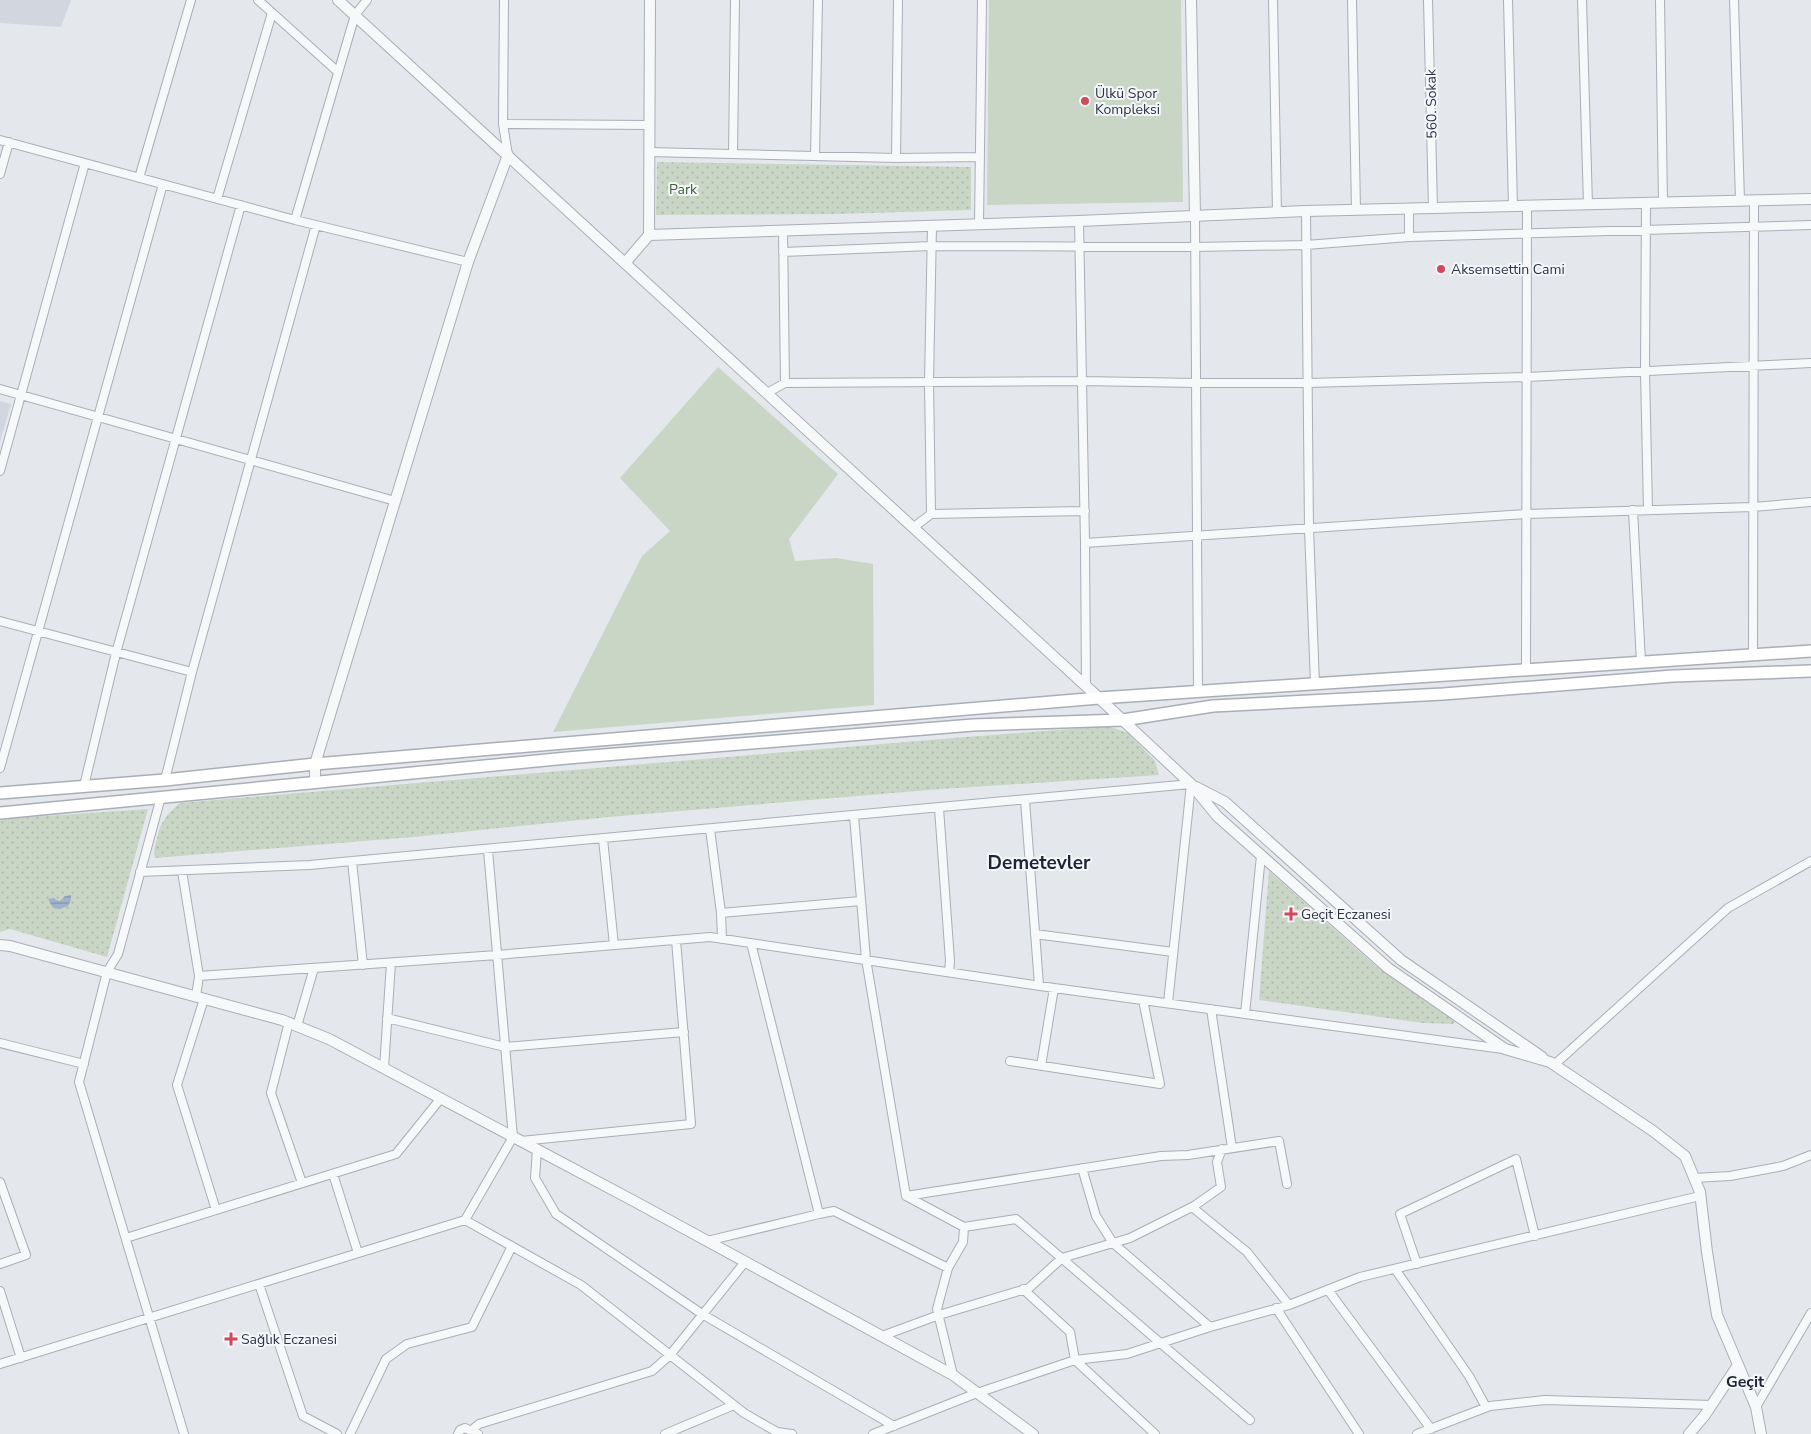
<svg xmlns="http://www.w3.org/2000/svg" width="1811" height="1434" viewBox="0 0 1811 1434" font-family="'Nunito Sans',sans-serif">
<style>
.built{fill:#d2d6de}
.grass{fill:url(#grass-dots)}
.pitch{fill:#c9d6c5}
.water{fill:url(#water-rules)}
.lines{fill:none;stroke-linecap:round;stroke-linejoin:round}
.minor-casing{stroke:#a9aeb7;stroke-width:10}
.tertiary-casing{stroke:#a9aeb7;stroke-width:12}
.secondary-casing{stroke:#a9aeb7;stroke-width:14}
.minor{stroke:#f7f8fa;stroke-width:8}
.tertiary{stroke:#f7f8fa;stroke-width:10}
.secondary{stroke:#fff;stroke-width:11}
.poi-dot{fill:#d1495b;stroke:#f4f6f9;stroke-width:2}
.labels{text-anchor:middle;stroke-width:4;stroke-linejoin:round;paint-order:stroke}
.poi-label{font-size:14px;fill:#2b3445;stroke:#f4f6f9;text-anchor:start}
.street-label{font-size:14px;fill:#2b3445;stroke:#f4f6f9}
.park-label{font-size:14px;fill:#3f6138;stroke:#f4f6f9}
.quarter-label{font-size:16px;font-weight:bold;fill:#1d2536;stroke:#f4f6f9}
.district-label{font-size:19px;font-weight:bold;fill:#1d2536;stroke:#f4f6f9}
</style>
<defs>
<pattern id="grass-dots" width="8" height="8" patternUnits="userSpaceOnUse" patternTransform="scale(1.25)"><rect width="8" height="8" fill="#c9d6c5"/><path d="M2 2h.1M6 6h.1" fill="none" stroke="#adb8ab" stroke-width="1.8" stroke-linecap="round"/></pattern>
<pattern id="water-rules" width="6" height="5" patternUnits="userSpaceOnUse" patternTransform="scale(1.25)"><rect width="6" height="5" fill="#9fb4cc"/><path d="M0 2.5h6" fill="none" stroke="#8293a7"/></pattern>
</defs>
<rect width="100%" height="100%" fill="#e4e7ec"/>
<path class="built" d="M 0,0 L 71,0 L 61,27 L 0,23 Z
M 0,401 L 11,404 L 0,442 Z"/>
<path class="grass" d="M 657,162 L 971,167 L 971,210 L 837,214 L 656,215 Z
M 1108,726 L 1128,733 L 1155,761 L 1159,775 L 941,789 L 609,817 L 413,837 L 155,858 C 153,851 155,846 157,839 C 160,822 167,814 180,803 L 954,738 Z
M 148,809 L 107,957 L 10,929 L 0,932 L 0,819 Z
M 1269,871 L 1377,967 L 1456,1019 L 1453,1024 L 1423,1023 L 1259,1000 Z"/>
<path class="pitch" d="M 989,0 L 1181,0 L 1183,202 L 987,205 Z
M 718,367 L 838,474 L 789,539 L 795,561 L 836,558 L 873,564 L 874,705 L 553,732 L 642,556 L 670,531 L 620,478 Z"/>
<path class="water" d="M 71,895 L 71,900 L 68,906 L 60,909 L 53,908 L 48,899 L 54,898 L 56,900 L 60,901 L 65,896 Z"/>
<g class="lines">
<g class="minor-casing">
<path id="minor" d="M 258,0 L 338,72
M 504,0 L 503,124 L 508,155
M 1273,0 L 1277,212
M 1352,0 L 1356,210
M 1428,0 L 1433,209
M 1508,0 L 1513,207
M 1582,0 L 1588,205
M 1660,0 L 1663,203
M 1734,0 L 1740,201
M 503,124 L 649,125
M 0,140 L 295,220 L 468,262
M 649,152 L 896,158 L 980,157
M 733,154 L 735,0
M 815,156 L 818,0
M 896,158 L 898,0
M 0,174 L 9,142
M 139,178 L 191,0
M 217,199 L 272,13
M 1646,203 L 1645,371 L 1648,510
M 1306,211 L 1309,529 L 1315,684
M 1195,216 L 1198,691
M 295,220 L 355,15 L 367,0
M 1079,221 L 1085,543 L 1086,685
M 979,223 L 982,0
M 783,230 L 785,383
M 1409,237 L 1409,209
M 783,252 L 931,246 L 1195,247 L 1306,245 L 1409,237 L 1811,225
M 0,389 L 395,501
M 767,393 L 785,383 L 1082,381 L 1197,383 L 1308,383 L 1527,377 L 1811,363
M 0,471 L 85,163
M 1633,510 L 1641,662
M 931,514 L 929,382 L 932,225
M 914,527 L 931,514 L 1085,511
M 1085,543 L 1526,514 L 1753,507 L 1811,502
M 0,621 L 192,672
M 1753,655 L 1754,201
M 1526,670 L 1527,206
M 0,768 L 163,184
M 165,780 L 192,672 L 316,225
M 84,786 L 116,653 L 241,205
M 161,797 L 118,954 L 107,972 L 79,1082 L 184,1434
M 1025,800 L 1039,985
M 939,808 L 950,961 L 949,972
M 854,816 L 866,959 L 906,1196 L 964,1227 L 963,1242 L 948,1268 L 937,1309 L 953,1375
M 710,829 L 721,913 L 722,939
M 603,839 L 614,945
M 352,861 L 363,965
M 182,871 L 199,976 L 196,996
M 140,872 L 310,865 L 352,861 L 1191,784 L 1168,1003
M 721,913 L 861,901
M 1035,934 L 1173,952
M 199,976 L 497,955 L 710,937 L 1054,988 L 1503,1049
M 204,999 L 177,1085 L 216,1210
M 1211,1009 L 1232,1148
M 1245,1014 L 1261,856
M 387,1018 L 505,1047 L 684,1032
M 289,1022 L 271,1093 L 302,1183
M 297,1026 L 314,968
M 0,1043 L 84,1064
M 1010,1061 L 1160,1084 L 1143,1000
M 1554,1065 L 1728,908 L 1811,861
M 1041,1066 L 1054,988
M 384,1068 L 391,963
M 521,1141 L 691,1124 L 676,940
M 537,1149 L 535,1178 L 556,1214 L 702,1314 L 894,1426
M 1082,1168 L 1096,1216 L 1113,1243 L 1210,1327
M 333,1174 L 358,1253
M 1694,1178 L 1730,1176 L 1783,1166 L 1811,1155
M 0,1182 L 26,1255 L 0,1264
M 906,1196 L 1161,1156 L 1188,1155 L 1279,1141 L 1287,1184
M 1192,1207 L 1247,1252 L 1289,1305
M 819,1214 L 834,1211 L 948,1268
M 465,1220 L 581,1285 L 744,1413 L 777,1432 L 792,1434
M 964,1227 L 1016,1219 L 1250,1420
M 126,1238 L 396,1154 L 441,1098
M 707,1241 L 819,1214 L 751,943
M 1417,1264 L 1400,1214 L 1516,1159 L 1535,1236
M 1395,1269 L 1469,1376 L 1486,1407
M 259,1284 L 303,1416 L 337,1434
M 1023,1289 L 1070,1332 L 1075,1360 L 1155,1434
M 1328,1290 L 1431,1429
M 0,1291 L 21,1358
M 1276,1308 L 1359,1434
M 882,1336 L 939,1315 L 1029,1288 L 1062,1258 L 1130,1238 L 1194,1206 L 1221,1187 L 1217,1162 L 1222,1149
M 0,1364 L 465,1220 L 513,1137 L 488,850
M 1756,1407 L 1811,1313
M 472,1430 L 479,1424 L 652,1371 L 670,1355 L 745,1262
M 350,1434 L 386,1359 L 407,1344 L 472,1327 L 512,1246
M 458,1434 L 460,1430 L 465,1428 L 478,1434
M 665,1434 L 734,1405
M 873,1434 L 977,1393 L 1075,1360 L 1127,1354 L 1210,1327 L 1289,1305 L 1360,1277 L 1700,1196
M 1417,1434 L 1490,1406 L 1545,1400 L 1712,1405"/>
</g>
<g class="tertiary-casing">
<path id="tertiary" d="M 338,0 L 1099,698 L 1191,784 L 1217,816 L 1388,968 L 1505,1049 L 1550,1062 L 1653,1131 L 1685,1156 L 1700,1192 L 1707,1252 L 1717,1315 L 1756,1407 L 1761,1434
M 1191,0 L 1195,216
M 649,235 L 650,0
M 625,263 L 649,235 L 1079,221 L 1306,211 L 1811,199
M 315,783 L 315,764 L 468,262 L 508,155
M 1196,787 L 1225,802 L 1401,960 L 1542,1057
M 0,945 L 10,946 L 282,1020 L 329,1039 L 632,1200 L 953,1375 L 1033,1434
M 1689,1434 L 1705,1415 L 1738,1365"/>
</g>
<g class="secondary-casing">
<path id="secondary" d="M 0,793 L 165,780 L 315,764 L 1099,698 L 1811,651
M 0,813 L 567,758 L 973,725 L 1123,720 L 1213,706 L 1443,694 L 1673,676 L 1811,671"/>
</g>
<use href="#minor" class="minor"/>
<use href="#tertiary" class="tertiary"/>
<use href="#secondary" class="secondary"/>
</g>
<g class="poi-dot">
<circle cx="1085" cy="101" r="5"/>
<circle cx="1441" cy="269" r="5"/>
<path d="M1288.5 906.5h5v5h5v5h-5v5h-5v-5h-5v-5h5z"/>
<path d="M228.5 1331.5h5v5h5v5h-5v5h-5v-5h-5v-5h5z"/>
</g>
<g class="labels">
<g class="poi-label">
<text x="1095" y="98">Ülkü Spor<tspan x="1095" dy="16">Kompleksi</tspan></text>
<text x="1451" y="274">Aksemsettin Cami</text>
<text x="1301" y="919">Geçit Eczanesi</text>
<text x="241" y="1344">Sağlık Eczanesi</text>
</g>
<g class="street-label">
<text transform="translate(1431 104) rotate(-91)" y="5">560. Sokak</text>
</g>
<g class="park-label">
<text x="683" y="194">Park</text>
</g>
<g class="quarter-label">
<text x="1745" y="1387">Geçit</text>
</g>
<g class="district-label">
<text x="1039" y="869">Demetevler</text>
</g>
</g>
</svg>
